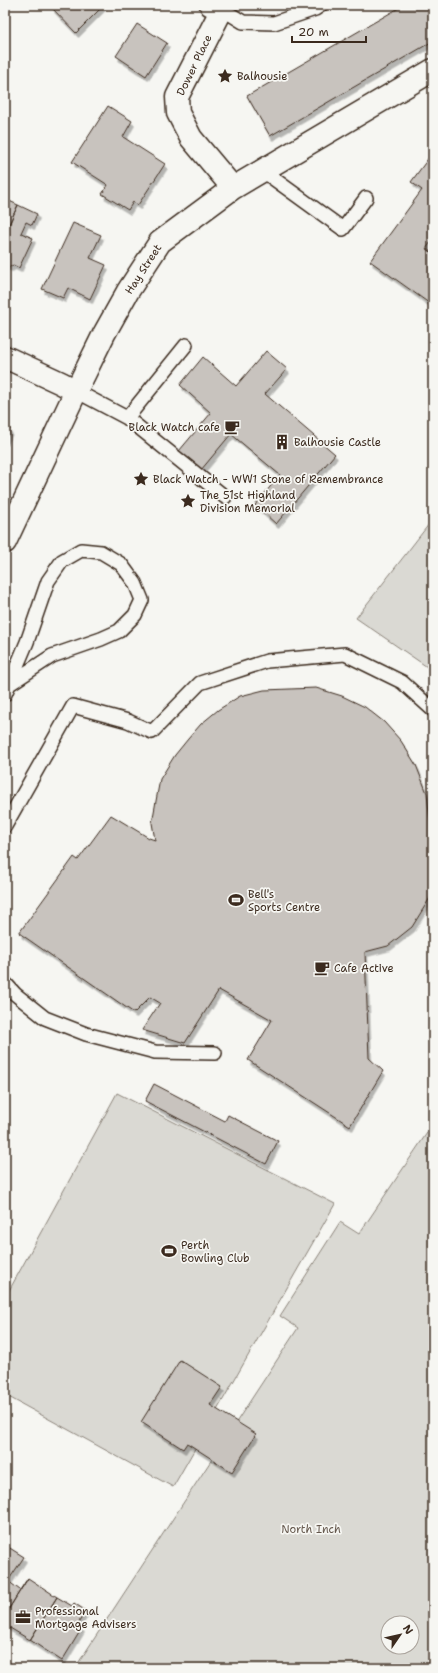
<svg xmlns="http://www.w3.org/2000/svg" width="438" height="1673" viewBox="0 0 438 1673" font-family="'Shantell Sans',sans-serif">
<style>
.green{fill:#dad9d3;stroke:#8a8278;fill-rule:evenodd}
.building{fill:#c8c3be;stroke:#3b2a1e;filter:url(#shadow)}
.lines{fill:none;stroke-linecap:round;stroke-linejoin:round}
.service-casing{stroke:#3b2a1e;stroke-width:16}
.minor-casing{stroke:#3b2a1e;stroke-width:25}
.service{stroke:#f6f6f2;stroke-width:13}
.minor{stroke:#f6f6f2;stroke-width:22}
.labels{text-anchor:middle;stroke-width:3.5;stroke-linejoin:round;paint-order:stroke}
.street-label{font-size:11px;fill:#3b2a1e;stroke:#f6f6f2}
.poi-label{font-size:11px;fill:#3b2a1e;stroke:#f6f6f2;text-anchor:start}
.park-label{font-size:11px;fill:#63564b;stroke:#f6f6f2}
</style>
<defs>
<filter id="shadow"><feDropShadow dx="2.5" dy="4.5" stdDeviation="0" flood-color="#0004"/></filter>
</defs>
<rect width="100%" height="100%" fill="#f6f6f2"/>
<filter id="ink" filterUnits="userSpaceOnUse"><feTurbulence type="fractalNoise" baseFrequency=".025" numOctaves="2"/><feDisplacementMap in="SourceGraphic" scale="8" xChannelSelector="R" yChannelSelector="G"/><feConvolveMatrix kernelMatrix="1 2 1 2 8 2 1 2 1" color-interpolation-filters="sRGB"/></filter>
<g filter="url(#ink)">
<path class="green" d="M 433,519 L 433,671 L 356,618 Z
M 117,1093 L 335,1204 L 173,1487 L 5,1395 L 5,1298 Z
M 433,1124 L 433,1668 L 75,1668 L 298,1328 L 280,1316 L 340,1222 L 359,1234 ZM 388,1623 L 412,1623 L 412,1647 L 388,1647 Z"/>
<path class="building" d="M 55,5 L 104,5 L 76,33 L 52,8 Z
M 404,5 L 430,5 L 433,10 L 433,41 L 270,136 L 247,96 Z
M 137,24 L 167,43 L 146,76 L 116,56 Z
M 108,106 L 132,121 L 123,137 L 165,164 L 138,205 L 133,202 L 128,210 L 102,194 L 108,185 L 72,162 Z
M 433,152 L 433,239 L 426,249 L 433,253 L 433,306 L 370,261 L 422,190 L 411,182 Z
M 5,199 L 18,205 L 5,233 Z
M 18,205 L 37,214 L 32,225 L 26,222 L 21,233 L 33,238 L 19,268 L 13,265 L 10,267 L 5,265 L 5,233 Z
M 73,223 L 101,235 L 90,258 L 106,265 L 90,299 L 68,288 L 63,298 L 42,289 Z
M 266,351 L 287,369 L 265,394 L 335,454 L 276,524 L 255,505 L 280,475 L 231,434 L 201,470 L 179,451 L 211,413 L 180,385 L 203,357 L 236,386 Z
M 5,427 L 10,429 L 5,441 Z
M 316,688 L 342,696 L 365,707 L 384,722 L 401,741 L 416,765 L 427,793 L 430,823 L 431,853 L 433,854 L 433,893 L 412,927 L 388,946 L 365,952 L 369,1058 L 383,1071 L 350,1126 L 248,1060 L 272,1020 L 219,990 L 185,1043 L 142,1030 L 160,1003 L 150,997 L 134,1013 L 19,933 L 74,857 L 78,860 L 111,815 L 149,838 L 155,840 L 152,823 L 160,779 L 175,755 L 188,739 L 201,724 L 218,710 L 240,696 L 264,690 Z
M 154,1084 L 225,1121 L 228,1115 L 278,1141 L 266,1164 L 145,1101 Z
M 180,1360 L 222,1387 L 210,1405 L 256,1434 L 232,1472 L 187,1443 L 183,1449 L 141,1422 Z
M 5,1545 L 24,1557 L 8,1581 L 20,1590 L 28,1578 L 5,1615 Z
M 28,1578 L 57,1597 L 30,1640 L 5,1625 L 5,1615 Z
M 57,1597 L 72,1606 L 74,1603 L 86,1611 L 77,1625 L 82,1628 L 62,1661 L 30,1640 Z"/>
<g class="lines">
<g class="service-casing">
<path id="service" d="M 222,9 L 243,22 L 274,23 L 315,9 L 321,5
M 263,171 L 343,229 L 366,198
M 76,391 L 127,418 L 225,497
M 127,418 L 186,345
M 5,694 L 27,642 L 48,581 L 62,561 L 81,550 L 101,552 L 121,564 L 135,583 L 142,600 L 135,615 L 119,631 L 101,639 L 52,656 L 11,683
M 5,826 L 73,706 L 128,721 L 152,732 L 200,683 L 267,661 L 345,654 L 402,682 L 433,710
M 5,983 L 15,994 L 45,1018 L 86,1034 L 155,1052 L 215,1053"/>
</g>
<g class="minor-casing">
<path id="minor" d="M 211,5 L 222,9 L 177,97 L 178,113 L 191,138 L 233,188
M 5,357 L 61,383 L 76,391
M 5,542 L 76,391 L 104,334 L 128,291 L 160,242 L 233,188 L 433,70"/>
</g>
<use href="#service" class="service"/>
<use href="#minor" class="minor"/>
</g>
</g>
<defs>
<g id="sight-bare" transform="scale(1.2)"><path d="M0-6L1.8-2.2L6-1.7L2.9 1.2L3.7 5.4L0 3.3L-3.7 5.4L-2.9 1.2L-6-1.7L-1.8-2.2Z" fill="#3b2a1e" stroke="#f6f6f2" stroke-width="2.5" paint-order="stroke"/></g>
<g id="cafe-bare" transform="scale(1.2)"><path d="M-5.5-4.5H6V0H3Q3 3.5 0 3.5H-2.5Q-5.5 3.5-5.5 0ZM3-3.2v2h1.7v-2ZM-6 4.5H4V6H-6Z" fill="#3b2a1e" stroke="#f6f6f2" stroke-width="2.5" paint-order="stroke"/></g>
<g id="building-bare" transform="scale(1.2)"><path d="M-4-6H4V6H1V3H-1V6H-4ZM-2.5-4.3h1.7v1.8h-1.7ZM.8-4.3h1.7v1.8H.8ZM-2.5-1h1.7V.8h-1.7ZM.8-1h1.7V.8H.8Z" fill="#3b2a1e" stroke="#f6f6f2" stroke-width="2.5" paint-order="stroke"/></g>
<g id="stadium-bare" transform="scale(1.2)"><path d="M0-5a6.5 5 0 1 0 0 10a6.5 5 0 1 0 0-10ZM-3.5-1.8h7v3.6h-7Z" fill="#3b2a1e" stroke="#f6f6f2" stroke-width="2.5" paint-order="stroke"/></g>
<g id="office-bare" transform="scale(1.2)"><path d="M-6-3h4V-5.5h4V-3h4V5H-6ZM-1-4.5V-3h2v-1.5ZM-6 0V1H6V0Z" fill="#3b2a1e" stroke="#f6f6f2" stroke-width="2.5" paint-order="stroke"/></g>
</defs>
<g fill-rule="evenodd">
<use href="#sight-bare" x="225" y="76"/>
<use href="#cafe-bare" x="232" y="427"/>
<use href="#building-bare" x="282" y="442"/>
<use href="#sight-bare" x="141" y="479"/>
<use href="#sight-bare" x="188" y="501"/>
<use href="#stadium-bare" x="236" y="900"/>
<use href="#cafe-bare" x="322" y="968"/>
<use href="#stadium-bare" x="169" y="1251"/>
<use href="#office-bare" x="23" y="1617"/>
</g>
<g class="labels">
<g class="street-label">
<text transform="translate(194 65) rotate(-64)" y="4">Dower Place</text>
<text transform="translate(143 269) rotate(-57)" y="4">Hay Street</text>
</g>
<g class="poi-label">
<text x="237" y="80">Balhousie</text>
<text x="220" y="431" text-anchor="end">Black Watch cafe</text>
<text x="294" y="446">Balhousie Castle</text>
<text x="153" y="483">Black Watch - WW1 Stone of Remembrance</text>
<text x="200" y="499">The 51st Highland<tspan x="200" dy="13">Division Memorial</tspan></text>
<text x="248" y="898">Bell's<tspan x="248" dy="13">Sports Centre</tspan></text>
<text x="334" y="972">Cafe Active</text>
<text x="181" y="1249">Perth<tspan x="181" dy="13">Bowling Club</tspan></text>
<text x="35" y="1615">Professional<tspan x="35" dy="13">Mortgage Advisers</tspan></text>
</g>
<g class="park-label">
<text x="311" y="1533">North Inch</text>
</g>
</g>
<rect width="438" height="1673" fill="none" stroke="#f6f6f2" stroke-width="20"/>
<rect x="10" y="10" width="418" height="1653" fill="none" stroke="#3b2a1e" stroke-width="1.5" filter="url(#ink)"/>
<g transform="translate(400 1635) rotate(56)"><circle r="19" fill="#f6f6f2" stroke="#aba49d"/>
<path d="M0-3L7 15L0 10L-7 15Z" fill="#3b2a1e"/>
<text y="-6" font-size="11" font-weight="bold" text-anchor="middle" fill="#3b2a1e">N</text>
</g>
<path d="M292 36v6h74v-6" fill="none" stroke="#3b2a1e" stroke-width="2"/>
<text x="298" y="36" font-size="12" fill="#3b2a1e" stroke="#f6f6f2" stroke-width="3" paint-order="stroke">20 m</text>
</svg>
